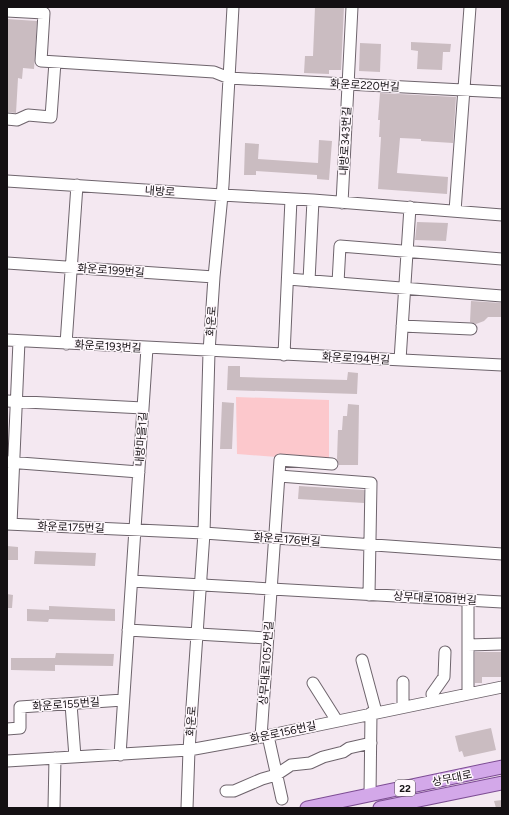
<svg xmlns="http://www.w3.org/2000/svg" width="509" height="815" viewBox="0 0 509 815" font-family="Figtree,'Noto Sans KR',sans-serif">
<style>
.green{fill:#fcc8cc}
.building{fill:#cabcc1}
.lines{fill:none;stroke-linecap:round;stroke-linejoin:round}
.minor-casing{stroke:#6e646c;stroke-width:13}
.major-casing{stroke:#7d4d94;stroke-width:15}
.minor{stroke:#fff;stroke-width:11}
.major{stroke:#d3a8e9;stroke-width:13}
.labels{text-anchor:middle;stroke-width:3;stroke-linejoin:round;paint-order:stroke}
.shield{fill:#fef7fc;stroke:#5a5559;stroke-width:1}
.shield-label{font-size:10px;font-weight:bold;fill:#141013}
.street-label{font-size:11px;fill:#141013;stroke:#fef7fc}
</style>
<rect width="100%" height="100%" fill="#f4e8f1"/>
<path class="green" d="M 236,397 L 329,400 L 329,461 L 237,454 Z"/>
<path class="building" d="M 315,7 L 344,7 L 341,70 L 329,70 L 329,74 L 304,73 L 305,56 L 313,56 Z
M 7,19 L 37,21 L 34,69 L 23,68 L 22,79 L 18,78 L 16,113 L 7,112 Z
M 411,42 L 451,44 L 450,52 L 443,52 L 442,70 L 417,69 L 418,51 L 411,50 Z
M 360,43 L 381,44 L 380,72 L 359,71 Z
M 380,93 L 456,97 L 453,143 L 421,141 L 421,139 L 400,138 L 397,173 L 448,177 L 447,194 L 378,189 L 381,137 L 379,137 L 380,120 L 378,120 Z
M 319,140 L 332,141 L 329,180 L 317,179 L 317,175 L 256,171 L 256,175 L 244,175 L 245,143 L 259,144 L 258,159 L 318,163 Z
M 417,222 L 448,223 L 446,241 L 415,240 Z
M 471,301 L 502,303 L 502,317 L 488,317 L 484,321 L 476,324 L 470,322 Z
M 228,366 L 240,366 L 240,377 L 347,380 L 348,372 L 358,373 L 357,394 L 227,390 Z
M 222,402 L 234,403 L 232,449 L 220,449 Z
M 348,404 L 359,405 L 358,465 L 339,465 L 337,459 L 338,430 L 342,430 L 343,416 L 347,416 Z
M 299,486 L 364,490 L 364,503 L 298,499 Z
M 7,546 L 18,547 L 18,560 L 7,560 Z
M 35,551 L 96,553 L 95,566 L 34,564 Z
M 7,594 L 13,595 L 12,608 L 7,608 Z
M 49,606 L 115,609 L 115,621 L 49,619 L 48,622 L 27,621 L 27,609 L 49,610 Z
M 475,652 L 502,652 L 502,677 L 482,677 L 482,683 L 475,683 Z
M 56,653 L 114,654 L 113,666 L 55,665 L 55,671 L 11,670 L 11,658 L 55,658 Z
M 491,728 L 496,750 L 464,757 L 462,751 L 459,752 L 455,736 Z
M 502,800 L 502,808 L 496,808 L 494,801 Z"/>
<g class="lines">
<g class="minor-casing">
<path id="minor" d="M 7,11 L 44,13 L 41,61 L 214,72 L 229,78 L 502,92
M 7,119 L 17,120 L 28,115 L 51,117 L 55,62
M 7,181 L 222,195 L 313,200 L 502,215
M 342,203 L 352,7
M 455,211 L 470,7
M 7,263 L 214,277
M 288,279 L 502,296
M 309,281 L 313,200
M 338,283 L 340,246 L 502,259
M 402,326 L 471,329
M 7,340 L 502,365
M 66,344 L 77,185
M 284,355 L 291,199
M 400,360 L 410,207
M 7,401 L 143,408
M 7,462 L 139,472
M 279,476 L 371,483 L 369,595
M 7,524 L 204,533 L 502,554
M 11,524 L 19,341
M 132,581 L 502,602
M 468,600 L 468,694
M 128,630 L 267,638
M 468,645 L 502,644
M 362,660 L 376,712
M 403,682 L 403,707
M 313,683 L 337,721
M 433,701 L 432,694 L 444,677 L 445,652
M 71,704 L 75,757
M 7,729 L 20,728 L 20,707 L 123,700
M 268,736 L 282,799
M 261,737 L 280,460 L 332,464
M 120,755 L 147,348
M 7,761 L 189,750 L 261,737 L 502,687
M 226,791 L 234,791 L 262,779 L 276,775 L 291,765 L 310,763 L 323,757 L 343,752 L 349,748 L 371,743
M 370,795 L 371,713
M 54,808 L 55,758
M 187,808 L 189,750 L 204,533 L 209,352 L 214,277 L 223,185 L 233,7"/>
</g>
<g class="major-casing">
<path id="major" d="M 307,808 L 502,767
M 380,808 L 502,783"/>
</g>
<use href="#minor" class="minor"/>
<use href="#major" class="major"/>
</g>
<g class="labels">
<rect class="shield" x="395" y="780" width="20" height="16" rx="3"/>
<g class="shield-label">
<text x="405" y="792">22</text>
</g>
<g class="street-label">
<text transform="translate(365 85) rotate(3)" y="4">화운로220번길</text>
<text transform="translate(345 141) rotate(-87)" y="4">내방로343번길</text>
<text transform="translate(160 191) rotate(4)" y="4">내방로</text>
<text transform="translate(111 270) rotate(4)" y="4">화운로199번길</text>
<text transform="translate(211 321) rotate(-86)" y="4">화운로</text>
<text transform="translate(108 346) rotate(3)" y="4">화운로193번길</text>
<text transform="translate(356 358) rotate(3)" y="4">화운로194번길</text>
<text transform="translate(141 439) rotate(-86)" y="4">내방마을1길</text>
<text transform="translate(71 527) rotate(2)" y="4">화운로175번길</text>
<text transform="translate(287 539) rotate(4)" y="4">화운로176번길</text>
<text transform="translate(435 598) rotate(3)" y="4">상무대로1081번길</text>
<text transform="translate(266 663) rotate(-86)" y="4">상무대로1057번길</text>
<text transform="translate(66 704) rotate(-4)" y="4">화운로155번길</text>
<text transform="translate(191 721) rotate(-86)" y="4">화운로</text>
<text transform="translate(283 732) rotate(-12)" y="4">화운로156번길</text>
<text transform="translate(452 778) rotate(-12)" y="4">상무대로</text>
</g>
</g>
<rect width="509" height="815" fill="none" stroke="#141013" stroke-width="16"/>
</svg>
